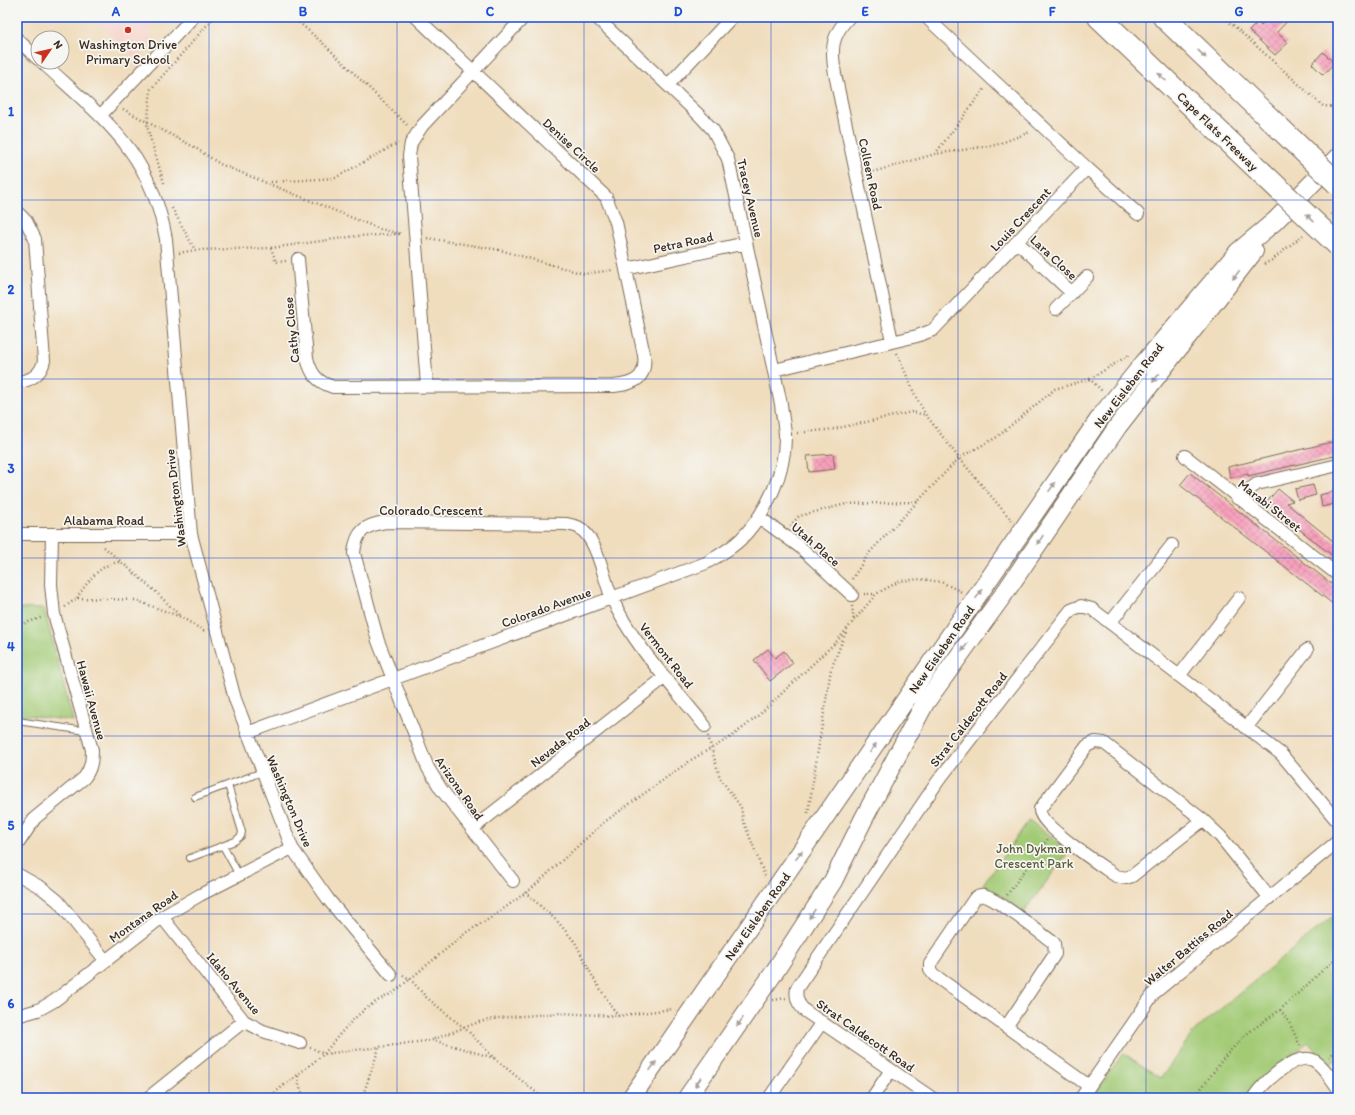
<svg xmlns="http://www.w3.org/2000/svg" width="1355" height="1115" viewBox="0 0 1355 1115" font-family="Itim,sans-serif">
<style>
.built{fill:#f7d1c8}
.park{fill:#a3cb76;stroke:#6f7a4a}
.building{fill:url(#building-cross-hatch)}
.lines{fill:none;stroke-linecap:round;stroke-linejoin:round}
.service-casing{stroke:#7a6956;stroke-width:8}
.minor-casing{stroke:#7a6956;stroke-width:14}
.secondary-casing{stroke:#7a6956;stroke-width:20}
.motorway-casing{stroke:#7a6956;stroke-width:24}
.path{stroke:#7a6956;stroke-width:2.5;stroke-dasharray:1 3;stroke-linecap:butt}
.service{stroke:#fff;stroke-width:6}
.minor{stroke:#fff;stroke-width:12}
.secondary{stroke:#fff;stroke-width:18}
.motorway{stroke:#fff;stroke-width:22}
.motorway-bridge-casing{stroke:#7a6956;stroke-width:24;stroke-linecap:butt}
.motorway-bridge{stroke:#fff;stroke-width:22}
.oneway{fill:#a79f9a}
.grid{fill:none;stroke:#1d4ed8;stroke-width:1;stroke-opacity:0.55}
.poi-dot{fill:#c8321e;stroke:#f6f6f2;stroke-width:1.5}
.labels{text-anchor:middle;stroke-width:3.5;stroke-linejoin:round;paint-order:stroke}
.poi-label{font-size:13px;fill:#3b2a1e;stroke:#f6f6f2}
.street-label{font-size:13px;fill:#3b2a1e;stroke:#f6f6f2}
.park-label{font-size:13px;fill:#5a5a38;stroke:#f6f6f2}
.neatline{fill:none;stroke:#1d4ed8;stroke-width:1.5}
.grid-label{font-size:13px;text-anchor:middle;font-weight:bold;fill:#1d4ed8}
</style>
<defs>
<pattern id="building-cross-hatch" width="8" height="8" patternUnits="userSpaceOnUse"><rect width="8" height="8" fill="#f8a0bc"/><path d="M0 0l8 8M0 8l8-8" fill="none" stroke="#ca8398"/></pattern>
</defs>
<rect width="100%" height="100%" fill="#f6f6f2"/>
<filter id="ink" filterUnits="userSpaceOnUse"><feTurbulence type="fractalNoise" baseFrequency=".025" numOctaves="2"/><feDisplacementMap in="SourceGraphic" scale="8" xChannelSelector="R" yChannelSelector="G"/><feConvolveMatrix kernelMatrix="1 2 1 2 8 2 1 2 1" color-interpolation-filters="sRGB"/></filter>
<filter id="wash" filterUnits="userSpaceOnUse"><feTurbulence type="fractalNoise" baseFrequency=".012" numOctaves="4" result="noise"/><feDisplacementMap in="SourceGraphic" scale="16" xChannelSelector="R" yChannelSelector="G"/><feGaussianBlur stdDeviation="0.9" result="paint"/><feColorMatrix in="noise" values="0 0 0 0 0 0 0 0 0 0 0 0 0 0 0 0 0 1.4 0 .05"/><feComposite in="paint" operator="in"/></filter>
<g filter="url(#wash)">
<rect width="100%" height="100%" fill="#f0ddbd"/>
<path class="built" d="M 91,17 L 149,17 L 151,43 L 136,59 Z"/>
<path class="park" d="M 17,608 L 44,609 L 73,721 L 17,714 Z
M 1029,820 L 1069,851 L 1024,912 L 983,884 Z
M 1338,912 L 1338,1058 L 1328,1066 L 1308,1042 L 1255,1086 L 1247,1098 L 1092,1098 L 1123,1053 L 1161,1078 L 1194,1031 Z"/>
<g id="blocks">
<path class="building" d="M 1269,17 L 1291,17 L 1277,32 L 1288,43 L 1275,55 L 1249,31 L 1258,22 L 1261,26 Z
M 1323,52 L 1334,63 L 1323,75 L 1312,64 Z
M 1336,441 L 1338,455 L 1248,476 L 1248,474 L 1230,478 L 1228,467 Z
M 833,454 L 835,469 L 809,472 L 807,456 Z
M 1190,473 L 1338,589 L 1338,608 L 1180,485 Z
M 1313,485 L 1316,495 L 1298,500 L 1295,489 Z
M 1278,489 L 1293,501 L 1286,503 L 1338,545 L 1338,560 L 1275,510 L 1274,511 L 1265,504 Z
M 1335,491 L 1338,503 L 1322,507 L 1320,495 Z
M 768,649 L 775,658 L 784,651 L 793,663 L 770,681 L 754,660 Z"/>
</g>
</g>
<g filter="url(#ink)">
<use href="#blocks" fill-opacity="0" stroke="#7a6956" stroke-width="1"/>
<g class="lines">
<g class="service-casing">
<path id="service" d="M 17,721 L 86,731
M 195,797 L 262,772
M 223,846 L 239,875
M 190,858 L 235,841 L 241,836 L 242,832 L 228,785"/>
</g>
<g class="minor-casing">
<path id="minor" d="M 849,17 C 831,36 831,49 835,74 L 892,341
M 17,39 L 38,59
M 42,62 C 104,120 150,150 166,239 L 191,534 L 235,699 L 292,848 L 328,899 L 391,975
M 668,85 L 732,17
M 100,116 L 193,17
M 1087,168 L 1138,214
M 17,212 L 26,221 L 35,239 L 44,361 C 41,374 31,381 17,382
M 1017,242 L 1072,293
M 298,259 L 307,358 C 311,374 317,382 333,387 L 614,386 C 635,384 647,378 644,355 L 616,222 L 606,197 L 416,17
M 626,269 L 746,243
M 1056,309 L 1087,277
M 774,370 L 917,336 L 933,330 L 1087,168 L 926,17
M 427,385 L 409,156 L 411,143 L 422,126 L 524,17
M 1185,456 L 1338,575
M 1237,498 L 1257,484 L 1338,465
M 759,517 L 800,547 L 852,595
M 17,534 L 191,534
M 1110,623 L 1172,545
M 1179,676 L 1239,598
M 1246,728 L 1307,650
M 247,733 L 706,563 C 718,556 731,549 741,539 C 767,512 786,472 785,434 C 784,424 782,414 781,404 L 728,159 L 713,130 L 700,116 L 596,17
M 1203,820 L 1132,876 L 1126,878 L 1116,876 C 1102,866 1037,824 1040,809 L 1087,746 L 1095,742 L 1104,743 L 1203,820 L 1220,836 L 1269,897
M 472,829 L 665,677
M 17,845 L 35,818 L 84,778 C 91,769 92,761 92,750 L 54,614 L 51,585 L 52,534
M 17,874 L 42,888 L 58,901 L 105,960
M 513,881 L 441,789 L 428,768 L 378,641 L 354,553 C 356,531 365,525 386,522 L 566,524 C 569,525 574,525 578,527 C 598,538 603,578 612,598 C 631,643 674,687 705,726
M 162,917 L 244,1021 L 263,1031 L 300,1043
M 17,1016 L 38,1010 L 54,1001 L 162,917 L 200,895 L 292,848
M 1006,1027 L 1055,954 L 1054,943 C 1040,933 998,899 984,896 C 980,895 978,897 975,898 L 930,964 L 930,970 L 934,975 L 1089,1086
M 148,1098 L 244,1021
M 769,1098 L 822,1022
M 872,1098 L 891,1070
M 932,1098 L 805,1011 C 798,1004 795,998 797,988 L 938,781 L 1071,610 L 1081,606 L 1092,609 L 1281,754 L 1338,822
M 1081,1098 L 1154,993 L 1338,841
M 1253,1098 C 1262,1084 1295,1052 1313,1060 C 1323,1065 1331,1079 1338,1088"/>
</g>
<g class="secondary-casing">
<path id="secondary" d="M 631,1098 L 1102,415 L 1144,363 L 1238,252 L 1275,221 L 1338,157
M 687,1098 L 773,974 L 833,881 L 864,818 L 925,703 L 1006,591 L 1118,426 L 1254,251"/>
</g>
<g class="motorway-casing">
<path id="motorway" d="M 1099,17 L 1261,172
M 1164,17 L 1293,141"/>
</g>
<path class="path" d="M 293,17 L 326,46 L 409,127
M 1224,17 L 1323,106 L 1338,107
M 1336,17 L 1338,21
M 123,109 L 194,147 L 220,164 L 380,229 L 402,234
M 935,154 L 985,88
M 869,173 L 935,154 L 996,145 L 1030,132
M 271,182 L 335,178 L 398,143
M 164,183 L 147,127 L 151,89 L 214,17
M 172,208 L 195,250
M 1331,214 L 1338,210
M 427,238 L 500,250 L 584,274 L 613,270
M 271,248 L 357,236 L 400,234
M 179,253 L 195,250 L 271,248 L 276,262 L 286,261
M 1264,264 L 1272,260 L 1303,235
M 897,353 L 915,395 L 926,415 L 959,458 L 1012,521
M 1090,379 L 1129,355
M 797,433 L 834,429 L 912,412 L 926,415
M 790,526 L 799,516 L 846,504 L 917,502
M 104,547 L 155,591 L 179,615
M 852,579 L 869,553 L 959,458 L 997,437 L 1055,389 L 1090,379 L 1103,392
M 864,594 L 875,594
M 77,598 C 87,582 100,564 119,562
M 852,606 L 854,622
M 65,607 L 77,598 L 135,600 L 181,617 L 204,631
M 17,626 L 43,617
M 708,736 L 720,778 L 741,807 L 743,820 L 765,876
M 808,813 L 831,669 L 846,632
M 525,892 L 557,921 L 575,942 L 595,981 L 618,1016
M 1007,895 L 1048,839
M 403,975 L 410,979 L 426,997 L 469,1032 L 494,1058 L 543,1098
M 773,1000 L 786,998
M 1280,1010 L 1289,1022 L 1301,1048
M 434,1039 L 479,1022 L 498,1018 L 560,1013 L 618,1016 L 672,1009
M 310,1047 L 324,1054 C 344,1028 362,1006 393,993 L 467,932 L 492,917 L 531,889 L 603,823 L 691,760 L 731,737 L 757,717 L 837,641 L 876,594 L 900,581 L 921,579 L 941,582 L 962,592
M 1329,1057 L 1338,1049
M 298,1076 L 299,1085 L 304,1098
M 268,1098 L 324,1054 L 433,1040 L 494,1058
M 362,1098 L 379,1048
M 1194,1098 L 1227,1054 L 1249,1032 L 1280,1010 L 1338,956"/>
<use href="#service" class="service"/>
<use href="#minor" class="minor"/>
<use href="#secondary" class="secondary"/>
<use href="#motorway" class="motorway"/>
<g class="motorway-bridge-casing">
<path id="motorway-bridge" d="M 1293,141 L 1338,184
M 1261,172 L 1338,245"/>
</g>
<use href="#motorway-bridge" class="motorway-bridge"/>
</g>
<defs><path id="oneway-solid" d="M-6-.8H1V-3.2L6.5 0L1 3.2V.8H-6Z"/></defs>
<g class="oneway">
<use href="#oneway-solid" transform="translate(1202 54) rotate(44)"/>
<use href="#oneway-solid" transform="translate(1162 77) rotate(-136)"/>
<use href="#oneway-solid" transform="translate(1310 218) rotate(-137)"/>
<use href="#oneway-solid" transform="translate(1236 275) rotate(128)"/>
<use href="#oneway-solid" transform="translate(1156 378) rotate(128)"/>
<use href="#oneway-solid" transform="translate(1052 487) rotate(-55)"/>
<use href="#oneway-solid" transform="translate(1040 540) rotate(124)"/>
<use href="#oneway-solid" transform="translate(979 594) rotate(-55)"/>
<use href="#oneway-solid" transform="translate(965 647) rotate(126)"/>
<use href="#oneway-solid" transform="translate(873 748) rotate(-55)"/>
<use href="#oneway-solid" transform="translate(799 855) rotate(-55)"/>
<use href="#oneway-solid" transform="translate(812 914) rotate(123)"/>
<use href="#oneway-solid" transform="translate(740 1022) rotate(125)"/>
<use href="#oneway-solid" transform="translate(653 1066) rotate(-55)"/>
<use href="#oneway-solid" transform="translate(698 1082) rotate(125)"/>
</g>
</g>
<path class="grid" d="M 209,17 L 209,1098M 397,17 L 397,1098M 584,17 L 584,1098M 771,17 L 771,1098M 958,17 L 958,1098M 1146,17 L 1146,1098M 17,200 L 1338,200M 17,379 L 1338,379M 17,558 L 1338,558M 17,736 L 1338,736M 17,914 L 1338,914"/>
<circle class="poi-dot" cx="128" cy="30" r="4"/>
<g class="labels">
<g class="poi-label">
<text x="128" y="49">Washington Drive<tspan x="128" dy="15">Primary School</tspan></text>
</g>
<g class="street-label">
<text transform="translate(1218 131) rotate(44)" y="5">Cape Flats Freeway</text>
<text transform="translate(572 145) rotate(43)" y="5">Denise Circle</text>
<text transform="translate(871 174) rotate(78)" y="5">Colleen Road</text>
<text transform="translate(751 198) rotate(77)" y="5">Tracey Avenue</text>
<text transform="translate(1020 219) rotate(-47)" y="5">Louis Crescent</text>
<text transform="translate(683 242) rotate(-12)" y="5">Petra Road</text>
<text transform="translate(1054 257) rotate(43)" y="5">Lara Close</text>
<text transform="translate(291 330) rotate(-96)" y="5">Cathy Close</text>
<text transform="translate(1128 385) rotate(-52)" y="5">New Eisleben Road</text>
<text transform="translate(175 498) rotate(-97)" y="5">Washington Drive</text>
<text transform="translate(1270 505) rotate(38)" y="5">Marabi Street</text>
<text x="431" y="515">Colorado Crescent</text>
<text x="104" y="525">Alabama Road</text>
<text transform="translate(816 544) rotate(41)" y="5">Utah Place</text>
<text transform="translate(546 607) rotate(-20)" y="5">Colorado Avenue</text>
<text transform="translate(941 649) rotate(-55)" y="5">New Eisleben Road</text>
<text transform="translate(667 655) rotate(52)" y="5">Vermont Road</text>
<text transform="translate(92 700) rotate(75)" y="5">Hawaii Avenue</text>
<text transform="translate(968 719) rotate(-52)" y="5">Strat Caldecott Road</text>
<text transform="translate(560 742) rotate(-38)" y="5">Nevada Road</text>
<text transform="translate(460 788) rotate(55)" y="5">Arizona Road</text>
<text transform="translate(290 801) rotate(67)" y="5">Washington Drive</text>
<text transform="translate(143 916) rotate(-35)" y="5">Montana Road</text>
<text transform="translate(757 916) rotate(-55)" y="5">New Eisleben Road</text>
<text transform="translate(1188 947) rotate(-40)" y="5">Walter Battiss Road</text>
<text transform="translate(234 983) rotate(50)" y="5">Idaho Avenue</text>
<text transform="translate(866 1035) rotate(35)" y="5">Strat Caldecott Road</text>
</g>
<g class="park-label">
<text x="1034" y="853">John Dykman<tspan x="1034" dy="15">Crescent Park</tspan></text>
</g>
</g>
<rect width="1355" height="1115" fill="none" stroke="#f6f6f2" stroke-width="44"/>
<g transform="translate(50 50) rotate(56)"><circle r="19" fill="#f6f6f2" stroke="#aba49d"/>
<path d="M0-3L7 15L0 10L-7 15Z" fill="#c8321e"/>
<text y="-6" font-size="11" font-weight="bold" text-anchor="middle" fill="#3b2a1e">N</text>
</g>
<rect x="22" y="22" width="1311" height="1071" class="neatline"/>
<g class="grid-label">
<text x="116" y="16">A</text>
<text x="303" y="16">B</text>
<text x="490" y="16">C</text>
<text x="678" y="16">D</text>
<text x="865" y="16">E</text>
<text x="1052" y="16">F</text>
<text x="1239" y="16">G</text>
<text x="11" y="116">1</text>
<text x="11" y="294">2</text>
<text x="11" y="473">3</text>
<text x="11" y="651">4</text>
<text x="11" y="830">5</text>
<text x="11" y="1008">6</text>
</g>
</svg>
